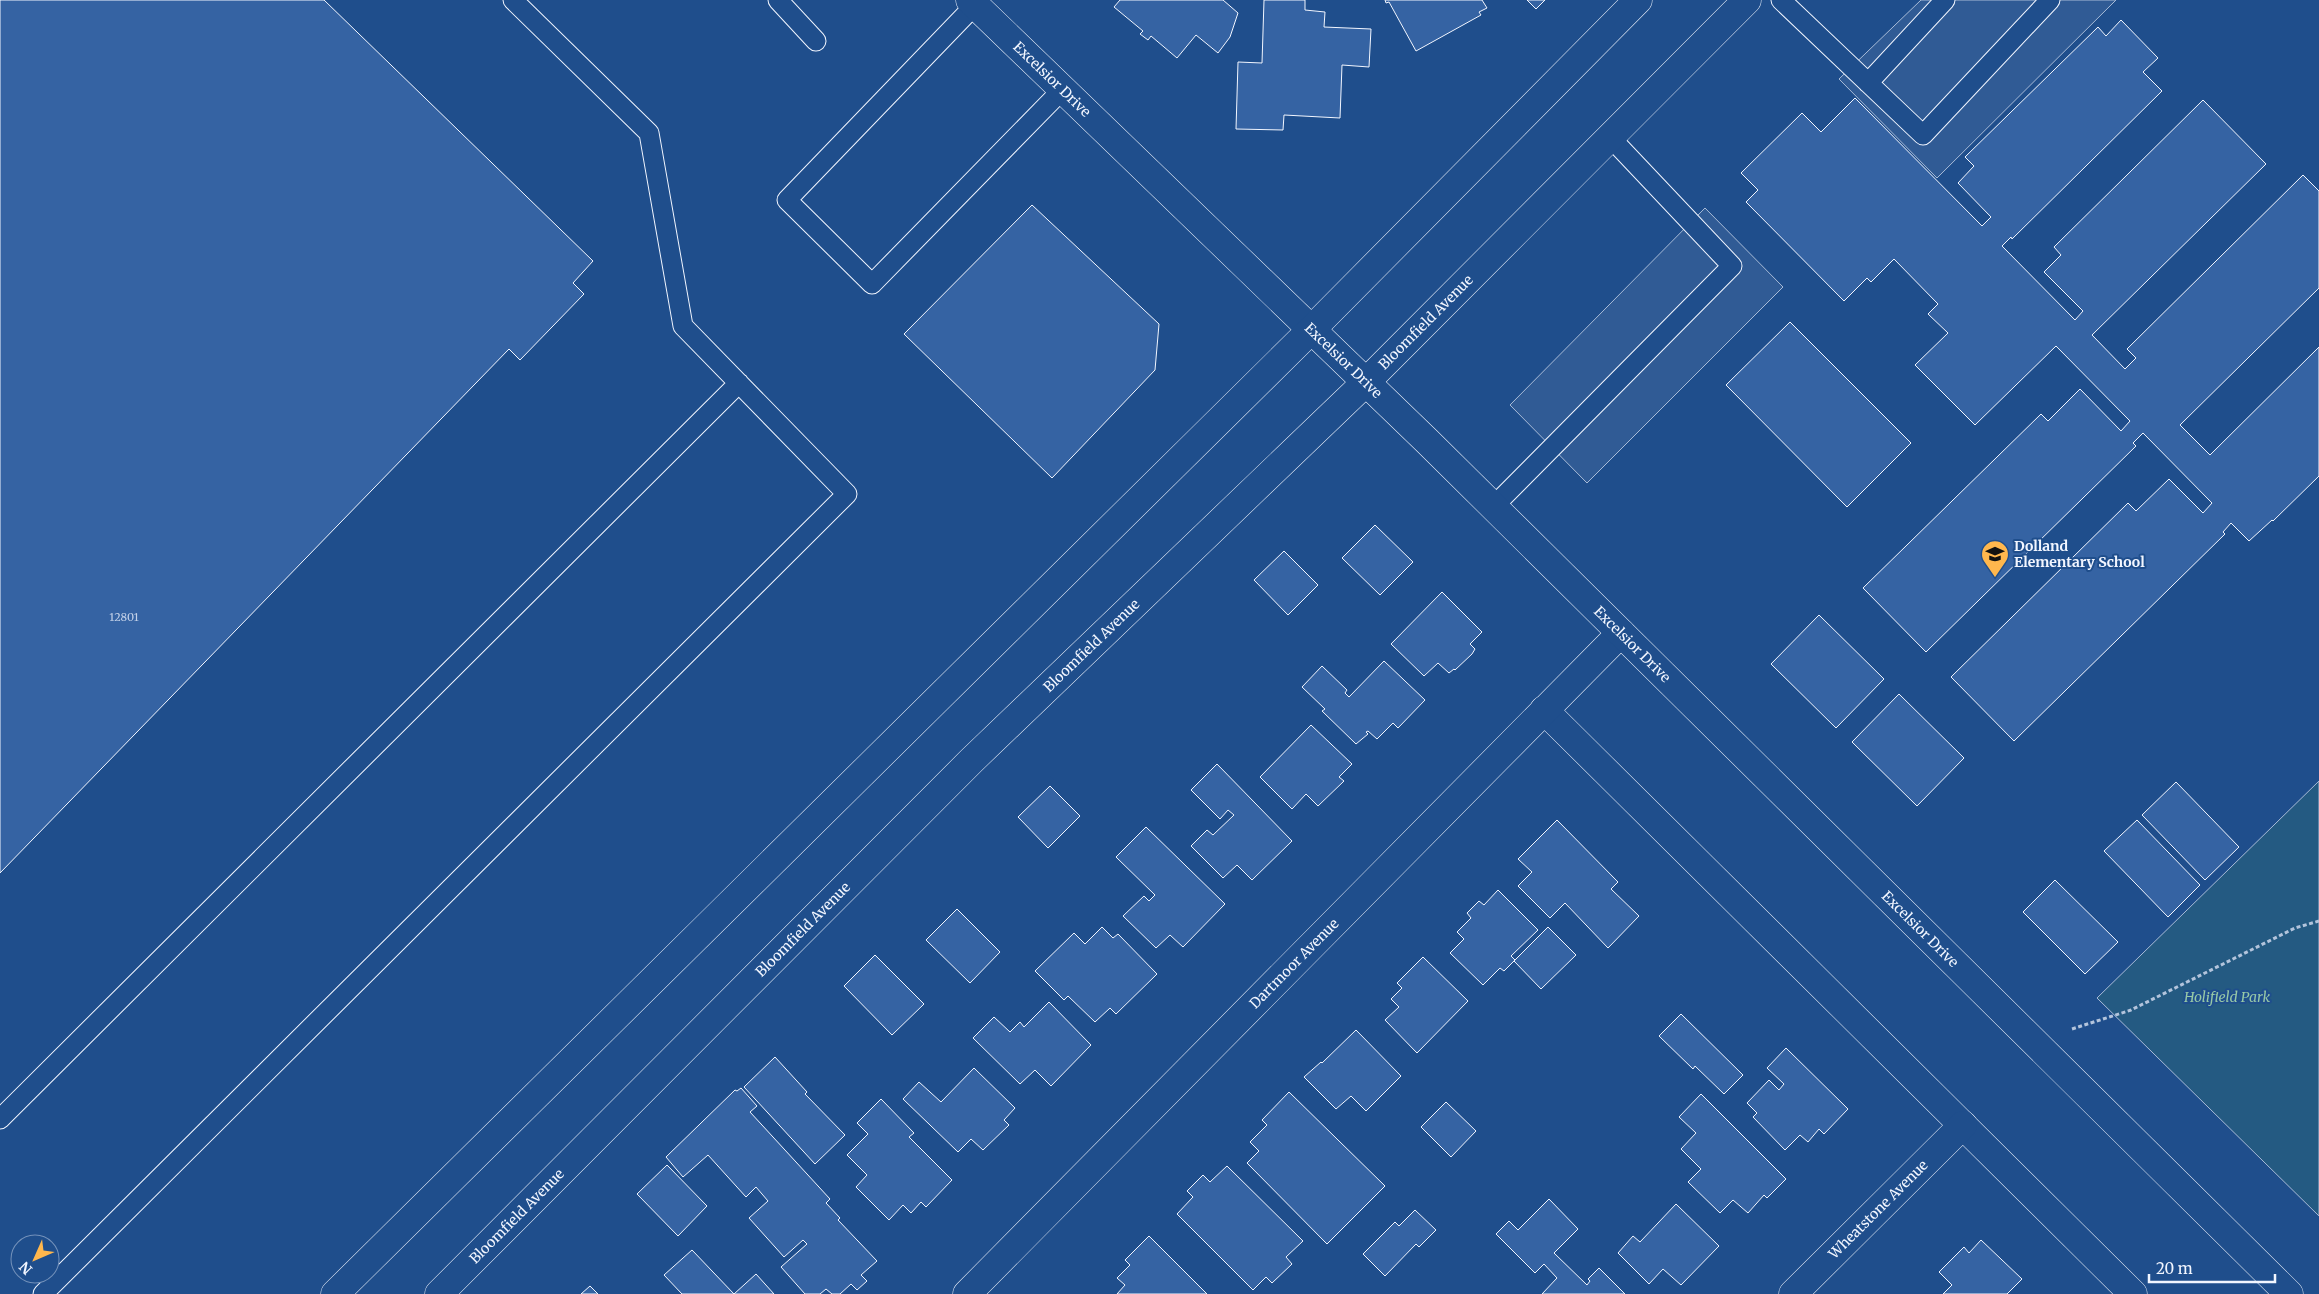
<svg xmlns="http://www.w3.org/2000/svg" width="2319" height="1294" viewBox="0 0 2319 1294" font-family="Merriweather,serif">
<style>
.green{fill:#245a82;stroke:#a8bbd7}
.parking{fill:#305b95;stroke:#a8bbd7}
.building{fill:#3563a3;stroke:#f2f6ff}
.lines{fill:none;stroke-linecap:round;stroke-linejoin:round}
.service-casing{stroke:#f2f6ff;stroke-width:21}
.minor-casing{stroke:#f2f6ff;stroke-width:29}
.secondary-casing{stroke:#f2f6ff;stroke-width:29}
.path{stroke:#b3c4dc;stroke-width:3;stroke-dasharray:4 2.5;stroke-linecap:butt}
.service{stroke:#1f4e8c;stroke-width:19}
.minor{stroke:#1f4e8c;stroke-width:28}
.secondary{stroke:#1f4e8c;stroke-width:28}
.labels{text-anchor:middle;stroke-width:4;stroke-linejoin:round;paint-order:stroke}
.number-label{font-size:11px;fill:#c3d1e8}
.street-label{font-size:14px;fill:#f2f6ff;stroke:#1f4e8c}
.poi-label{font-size:14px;font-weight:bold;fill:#f2f6ff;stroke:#1f4e8c;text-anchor:start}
.park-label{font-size:14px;font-style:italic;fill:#97c8a6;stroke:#1f4e8c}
</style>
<rect width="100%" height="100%" fill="#1f4e8c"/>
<path class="green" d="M 2319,781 L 2319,1216 L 2097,998 Z"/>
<path class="parking" d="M 1921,0 L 2116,0 L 1937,178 L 1839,79 Z
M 1705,208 L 1783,287 L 1587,483 L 1510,405 Z"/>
<path class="building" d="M 0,0 L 324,0 L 593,261 L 573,283 L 584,294 L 520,360 L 509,349 L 0,873 Z
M 1120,0 L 1223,0 L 1238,13 L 1230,37 L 1218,53 L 1196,35 L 1177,58 L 1151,36 L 1148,40 L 1140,34 L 1143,31 L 1114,7 Z
M 1264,0 L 1305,0 L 1305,10 L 1325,12 L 1324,27 L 1371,29 L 1369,67 L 1342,65 L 1340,118 L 1284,115 L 1283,130 L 1236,129 L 1238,62 L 1262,63 Z
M 1385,0 L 1482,0 L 1487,8 L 1479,12 L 1481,15 L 1416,51 L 1389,2 L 1386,3 Z
M 1527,0 L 1545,0 L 1536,9 Z
M 2121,20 L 2158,58 L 2143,72 L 2162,91 L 2012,239 L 2011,237 L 2002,246 L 2075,320 L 2083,311 L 2044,272 L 2061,255 L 2054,247 L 2203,100 L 2266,164 L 2092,335 L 2125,369 L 2136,358 L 2127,349 L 2303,175 L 2319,191 L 2319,288 L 2180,425 L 2210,455 L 2319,347 L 2319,476 L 2273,521 L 2272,520 L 2249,541 L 2231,523 L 2223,532 L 2225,534 L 2014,741 L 1951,677 L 2128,503 L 2136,511 L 2169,479 L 2203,513 L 2212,503 L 2143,433 L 2133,443 L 2136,446 L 1926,652 L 1863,588 L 2041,414 L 2048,421 L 2080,389 L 2121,431 L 2130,421 L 2056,346 L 1975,425 L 1915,365 L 1948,333 L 1928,314 L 1938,304 L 1894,259 L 1871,282 L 1867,278 L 1844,301 L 1746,202 L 1758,190 L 1741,173 L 1802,113 L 1821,132 L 1855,98 L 1982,226 L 1991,217 L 1958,183 L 1974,166 L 1965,157 L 2098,27 L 2106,36 Z
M 1032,205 L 1159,324 L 1155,370 L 1052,478 L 904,334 Z
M 1790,322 L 1911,443 L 1847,507 L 1726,385 Z
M 1375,525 L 1413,562 L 1380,595 L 1342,558 Z
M 1284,551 L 1318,585 L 1288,615 L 1254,580 Z
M 1442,592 L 1482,632 L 1470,644 L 1475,649 L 1472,654 L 1455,670 L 1454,669 L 1449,673 L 1438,663 L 1424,676 L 1391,644 Z
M 1819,615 L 1884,679 L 1836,728 L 1771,664 Z
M 1384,661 L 1425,700 L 1398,728 L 1393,723 L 1377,739 L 1368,731 L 1366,732 L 1368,734 L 1356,744 L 1322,711 L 1325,709 L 1302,687 L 1322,666 L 1347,690 L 1345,693 L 1349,697 Z
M 1899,694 L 1964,758 L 1917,806 L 1852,742 Z
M 1311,725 L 1352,764 L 1339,777 L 1344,781 L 1318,806 L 1306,794 L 1292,809 L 1260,777 Z
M 1217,764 L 1292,841 L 1252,880 L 1237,865 L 1223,878 L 1191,846 L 1207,830 L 1213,835 L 1234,815 L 1228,810 L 1220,819 L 1191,790 Z
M 2176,782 L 2239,847 L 2205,880 L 2142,815 Z
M 1050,786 L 1080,816 L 1048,848 L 1018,817 Z
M 1557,820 L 1618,882 L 1611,889 L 1639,916 L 1608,948 L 1565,903 L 1550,918 L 1518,886 L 1532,872 L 1518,859 Z
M 2137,820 L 2200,885 L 2168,917 L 2104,851 Z
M 1146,827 L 1225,904 L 1183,947 L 1170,935 L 1156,948 L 1123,916 L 1144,896 L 1149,901 L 1155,895 L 1116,857 Z
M 2055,880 L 2118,942 L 2085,974 L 2023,912 Z
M 1498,890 L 1538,930 L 1511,956 L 1515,960 L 1504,971 L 1500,968 L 1483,985 L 1450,953 L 1464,939 L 1457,932 L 1471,918 L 1467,913 L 1479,901 L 1484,905 Z
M 957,909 L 1000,952 L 970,983 L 926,940 Z
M 1102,927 L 1113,938 L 1118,934 L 1157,974 L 1116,1014 L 1110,1008 L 1095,1022 L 1068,996 L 1064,1000 L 1035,971 L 1074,933 L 1085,944 Z
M 1548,927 L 1576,955 L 1541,989 L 1514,961 Z
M 875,955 L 924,1004 L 892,1035 L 844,986 Z
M 1423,957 L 1468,1001 L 1417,1053 L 1385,1020 L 1399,1007 L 1391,999 L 1402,988 L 1397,983 Z
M 1049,1002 L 1091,1045 L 1051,1086 L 1035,1070 L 1020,1084 L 973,1038 L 994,1017 L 1010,1032 L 1020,1022 L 1024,1027 Z
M 1681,1014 L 1743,1075 L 1724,1094 L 1695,1066 L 1693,1069 L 1659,1036 Z
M 1356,1030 L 1401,1076 L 1366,1111 L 1351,1096 L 1336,1109 L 1304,1077 L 1321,1062 L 1322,1063 Z
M 1786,1048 L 1848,1109 L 1824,1134 L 1819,1129 L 1808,1142 L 1800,1135 L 1785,1150 L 1753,1117 L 1757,1113 L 1747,1103 L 1769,1080 L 1779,1090 L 1784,1084 L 1767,1068 Z
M 775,1057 L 807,1092 L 805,1094 L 845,1135 L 815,1164 L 744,1087 Z
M 974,1068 L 1015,1108 L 1004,1120 L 1009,1125 L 983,1150 L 971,1139 L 958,1152 L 903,1099 L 919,1082 L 941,1102 Z
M 741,1088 L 757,1106 L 750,1112 L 830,1199 L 826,1203 L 840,1218 L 838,1220 L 877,1261 L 861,1275 L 867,1281 L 857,1290 L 851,1284 L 840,1294 L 832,1294 L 826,1289 L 820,1294 L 805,1294 L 781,1267 L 807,1244 L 803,1240 L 784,1257 L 749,1218 L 768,1201 L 756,1187 L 746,1197 L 708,1155 L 683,1177 L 666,1157 L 735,1090 L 737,1091 Z
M 1289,1092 L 1385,1186 L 1327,1244 L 1247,1163 L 1259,1151 L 1250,1142 L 1267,1125 L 1262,1120 Z
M 1701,1094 L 1786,1179 L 1767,1198 L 1764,1195 L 1748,1213 L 1733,1200 L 1720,1213 L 1688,1182 L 1701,1169 L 1681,1149 L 1696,1133 L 1679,1117 Z
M 881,1099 L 914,1133 L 909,1137 L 952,1180 L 926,1207 L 921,1202 L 911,1213 L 903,1205 L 889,1220 L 856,1187 L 867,1175 L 847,1155 L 868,1134 L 857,1123 Z
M 1446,1102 L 1476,1131 L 1451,1157 L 1421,1127 Z
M 667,1165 L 707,1206 L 678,1236 L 637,1194 Z
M 1227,1166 L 1303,1241 L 1286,1257 L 1292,1264 L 1272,1283 L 1266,1277 L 1253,1290 L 1177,1214 L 1193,1197 L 1187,1191 L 1203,1175 L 1210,1182 Z
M 1549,1199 L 1578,1229 L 1554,1253 L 1587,1285 L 1590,1281 L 1588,1279 L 1599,1268 L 1625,1294 L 1542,1294 L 1557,1278 L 1544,1264 L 1535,1273 L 1496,1234 L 1509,1221 L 1518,1230 Z
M 1676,1204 L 1719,1246 L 1681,1285 L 1663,1269 L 1649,1284 L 1618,1253 L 1633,1236 L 1640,1242 Z
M 1415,1210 L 1436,1230 L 1419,1247 L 1416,1244 L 1385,1276 L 1363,1254 L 1395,1222 L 1399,1226 Z
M 1149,1236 L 1207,1294 L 1117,1294 L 1125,1285 L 1117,1278 L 1130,1265 L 1125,1260 Z
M 1981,1240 L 2022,1279 L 2007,1294 L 1943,1294 L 1952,1285 L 1939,1272 L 1964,1247 L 1969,1253 Z
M 692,1250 L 734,1294 L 682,1294 L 664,1275 Z
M 756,1274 L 774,1294 L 734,1294 Z
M 590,1286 L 598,1294 L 581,1294 Z"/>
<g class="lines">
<g class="service-casing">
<path id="service" d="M 778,0 L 816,41
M 1781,0 L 1923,135 L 2050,0
M 975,5 L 787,200 L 872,284 L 1062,90
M 1868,83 L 1945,0
M 1493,507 L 1732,266 L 1610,137
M 0,1119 L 739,383
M 43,1294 L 847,494 L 683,326 L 649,133 L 513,0"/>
</g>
<g class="minor-casing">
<g id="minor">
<path d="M 1544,710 L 2133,1294"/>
<path id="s1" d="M 967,1294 L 1621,633"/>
<path id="s2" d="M 1793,1294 L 1963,1125"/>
</g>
</g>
<g class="secondary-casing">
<g id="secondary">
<path id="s3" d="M 970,0 L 1427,441 L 2289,1294"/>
<path d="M 335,1294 L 1311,330 L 1638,0"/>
<path id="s4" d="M 439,1294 L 971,761 L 1365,383 L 1747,0"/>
</g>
</g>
<path class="path" d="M 2072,1029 L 2131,1010 L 2295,928 L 2319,921"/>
<use href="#service" class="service"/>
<use href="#minor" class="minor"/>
<use href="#secondary" class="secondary"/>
</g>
<defs>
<g id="school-pin" transform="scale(1.4375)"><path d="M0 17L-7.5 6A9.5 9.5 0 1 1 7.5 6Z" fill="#ffb74d" stroke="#1f4e8c"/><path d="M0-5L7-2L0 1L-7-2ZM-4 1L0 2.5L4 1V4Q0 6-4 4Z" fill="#111"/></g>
</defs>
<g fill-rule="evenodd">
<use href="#school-pin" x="1995" y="554"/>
</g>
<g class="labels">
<g class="number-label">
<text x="124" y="621">12801</text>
</g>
<g class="street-label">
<text dy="5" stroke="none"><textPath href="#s3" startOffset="114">Excelsior Drive</textPath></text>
<text dy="5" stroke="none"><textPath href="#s4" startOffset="1385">Bloomfield Avenue</textPath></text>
<text dy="5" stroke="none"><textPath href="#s3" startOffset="519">Excelsior Drive</textPath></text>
<text dy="5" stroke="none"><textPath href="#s3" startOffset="924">Excelsior Drive</textPath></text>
<text dy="5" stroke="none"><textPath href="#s4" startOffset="920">Bloomfield Avenue</textPath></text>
<text dy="5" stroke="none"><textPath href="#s3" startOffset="1329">Excelsior Drive</textPath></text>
<text dy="5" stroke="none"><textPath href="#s4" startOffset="515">Bloomfield Avenue</textPath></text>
<text dy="5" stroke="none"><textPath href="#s1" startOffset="465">Dartmoor Avenue</textPath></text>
<text dy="5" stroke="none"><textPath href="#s2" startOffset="120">Wheatstone Avenue</textPath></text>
<text dy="5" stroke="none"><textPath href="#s4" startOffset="110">Bloomfield Avenue</textPath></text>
</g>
<g class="poi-label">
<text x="2014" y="551">Dolland<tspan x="2014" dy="16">Elementary School</tspan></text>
</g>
<g class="park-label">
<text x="2227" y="1002">Holifield Park</text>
</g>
</g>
<g transform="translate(35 1259) rotate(225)"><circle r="24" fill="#1f4e8c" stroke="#7391ba"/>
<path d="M0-4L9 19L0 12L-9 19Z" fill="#ffb74d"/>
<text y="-8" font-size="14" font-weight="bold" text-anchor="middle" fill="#f2f6ff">N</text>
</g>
<path d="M2149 1274v8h126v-8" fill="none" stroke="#f2f6ff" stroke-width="2.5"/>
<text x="2156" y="1274" font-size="15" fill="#f2f6ff" stroke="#1f4e8c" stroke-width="4" paint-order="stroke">20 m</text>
</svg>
